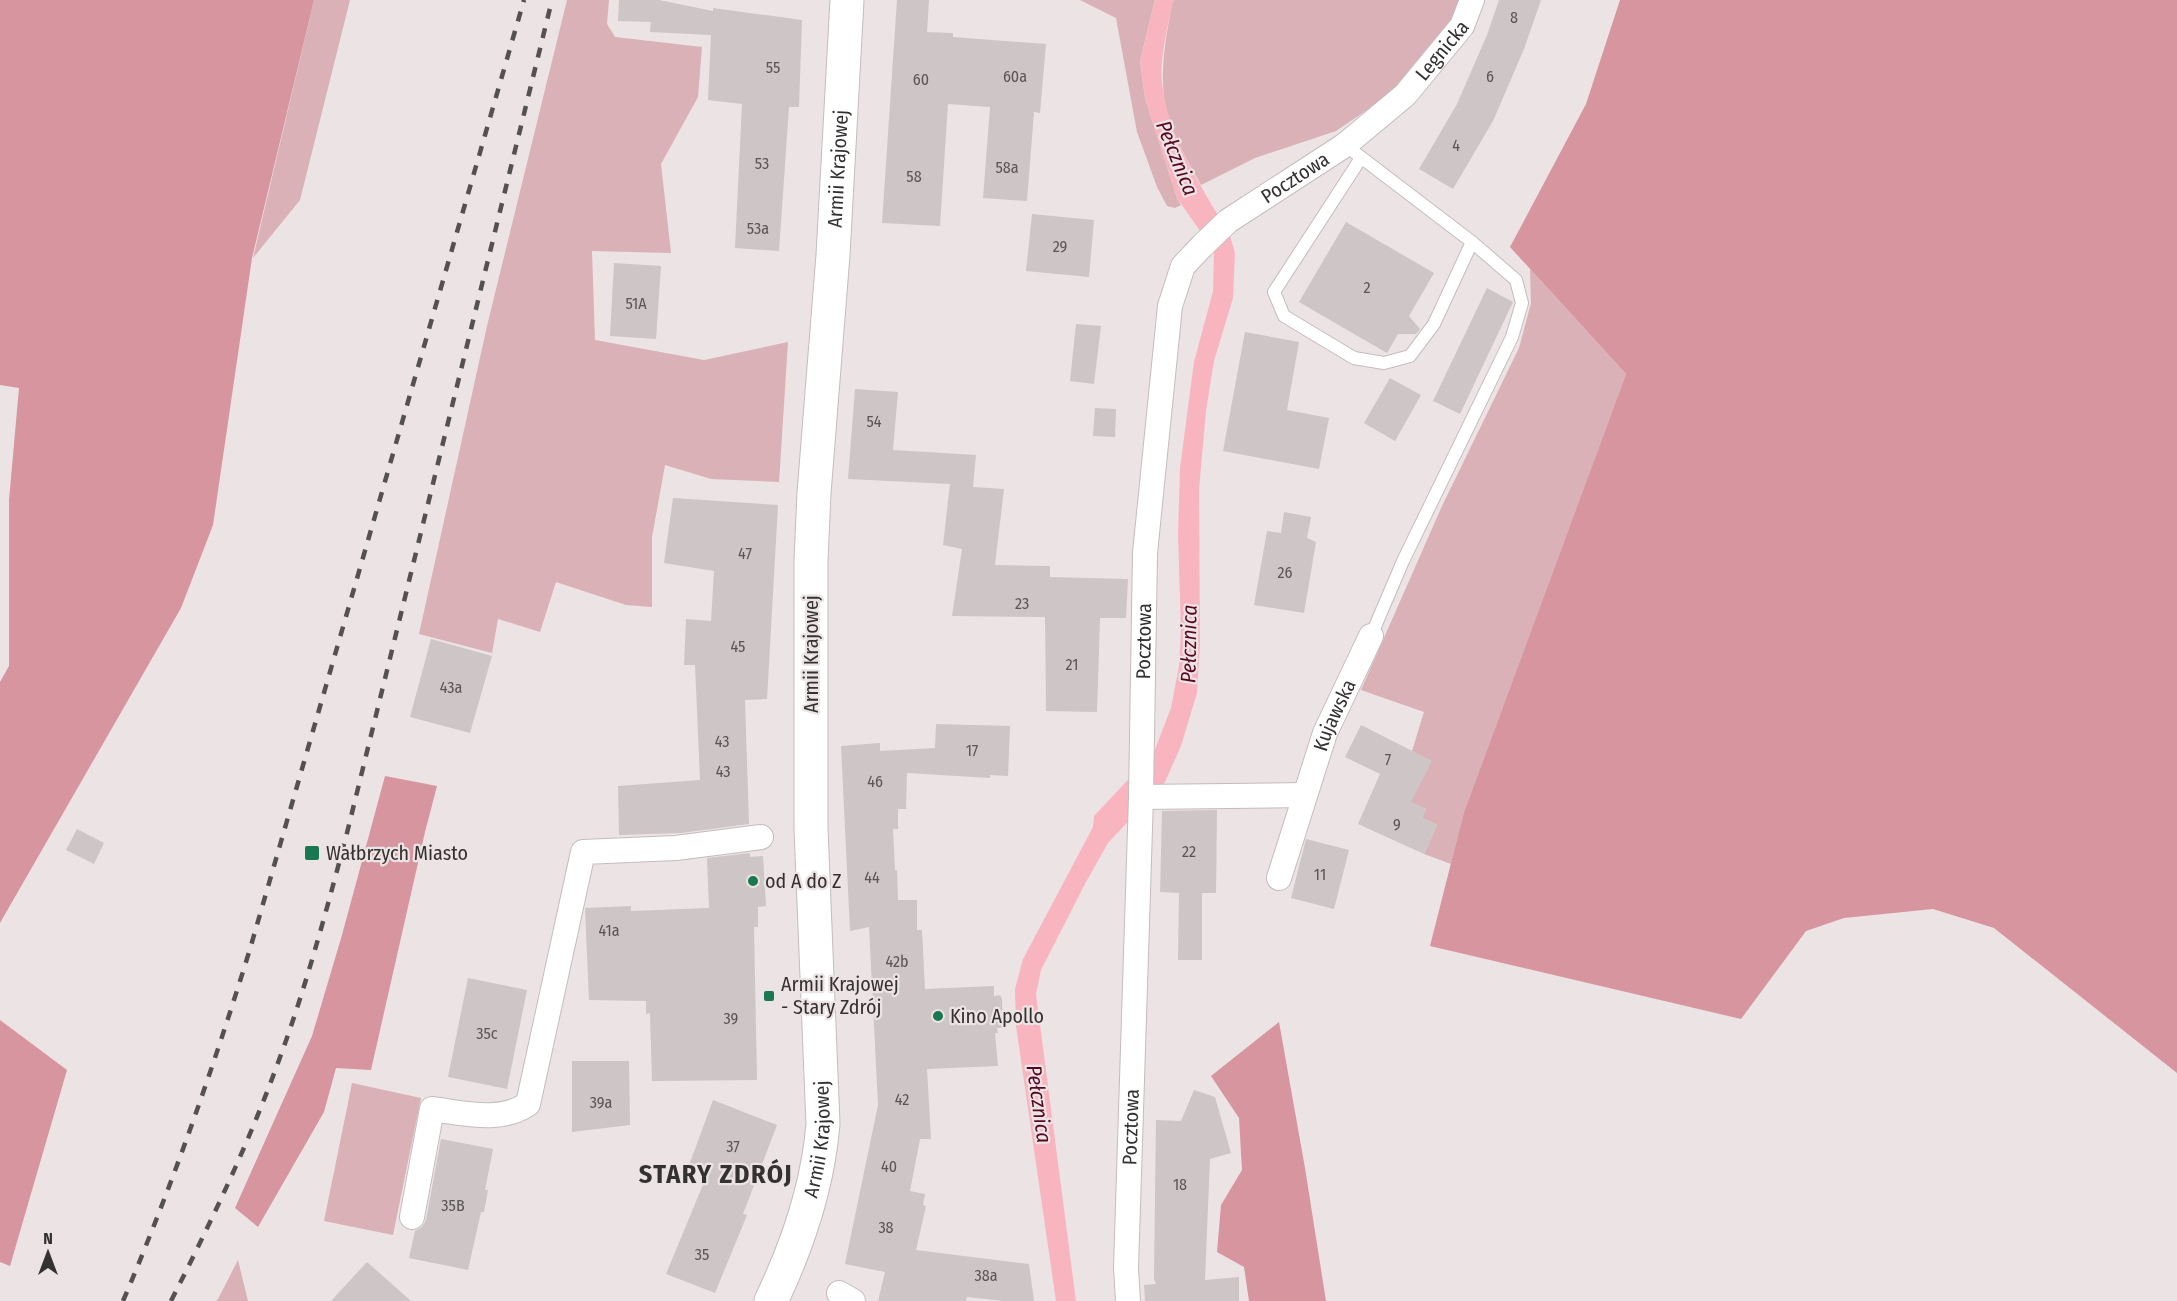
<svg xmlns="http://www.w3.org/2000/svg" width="2177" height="1301" viewBox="0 0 2177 1301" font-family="'Fira Sans Condensed',sans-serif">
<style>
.green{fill:#dab1b6}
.forest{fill:#d7959f}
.water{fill:#f9b5bf}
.building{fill:#cdc5c6}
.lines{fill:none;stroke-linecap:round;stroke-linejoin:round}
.lane-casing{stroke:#c4bcbd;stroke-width:14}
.street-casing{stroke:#c4bcbd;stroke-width:26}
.secondary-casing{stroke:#c4bcbd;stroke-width:35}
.lane{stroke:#fff;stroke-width:12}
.street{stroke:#fff;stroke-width:24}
.secondary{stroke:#fff;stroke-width:33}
.rail{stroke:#555151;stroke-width:4.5;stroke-dasharray:10 10;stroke-linecap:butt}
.poi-dot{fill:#19784f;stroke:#ece3e4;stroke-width:2}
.labels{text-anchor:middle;stroke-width:4.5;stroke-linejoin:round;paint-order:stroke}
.number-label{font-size:16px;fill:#5a5656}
.street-label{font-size:20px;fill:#343131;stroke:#ece3e4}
.poi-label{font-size:20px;fill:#343131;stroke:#ece3e4;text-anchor:start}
.water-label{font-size:21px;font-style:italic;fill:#570721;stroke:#ece3e4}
.district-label{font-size:26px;font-weight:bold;letter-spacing:1.5px;fill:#343131;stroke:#ece3e4}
</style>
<rect width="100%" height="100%" fill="#ece3e4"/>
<path class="green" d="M 314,0 L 350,0 L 300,200 L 253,258 Z
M 567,0 L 609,0 L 607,24 L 615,37 L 702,47 L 698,97 L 661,164 L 671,253 L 592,251 L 595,340 L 704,360 L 788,342 L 779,482 L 711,479 L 665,465 L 652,537 L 652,607 L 626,605 L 556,582 L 540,632 L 498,619 L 492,653 L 419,634 L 487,326 Z
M 1080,0 L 1155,0 L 1140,61 L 1145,98 L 1177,198 L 1181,205 L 1175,208 L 1167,206 L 1157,187 L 1137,132 L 1116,18 Z
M 1174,0 L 1462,0 L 1453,22 L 1399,88 L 1336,131 L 1255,158 L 1201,185 C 1192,169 1183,153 1175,136 C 1155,93 1164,48 1172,4 Z
M 1530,269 L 1626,374 L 1464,812 L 1451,864 L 1424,854 L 1437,825 L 1422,818 L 1426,809 L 1410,802 L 1431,761 L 1412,751 L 1424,712 L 1361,690 L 1442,506 L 1519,348 L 1531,303 Z
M 352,1083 L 421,1098 L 393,1235 L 324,1221 Z
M 238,1260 L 248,1301 L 216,1301 L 218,1299 Z"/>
<path class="forest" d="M 0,0 L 314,0 L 252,258 L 213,525 L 181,608 L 0,923 L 0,682 L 9,666 L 9,500 L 19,388 L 0,385 Z
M 1620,0 L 2177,0 L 2177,1073 L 1994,928 L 1933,909 L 1844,918 L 1806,931 L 1741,1019 L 1430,946 L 1464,812 L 1626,374 L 1510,247 L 1586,104 Z
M 385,776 L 437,786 L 425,832 L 371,1070 L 336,1068 L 324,1112 L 258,1227 L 235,1208 L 312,1036 L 342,935 Z
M 0,1020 L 67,1070 L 10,1266 L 0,1262 Z
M 1279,1022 L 1305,1168 L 1326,1301 L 1249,1301 L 1244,1267 L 1217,1252 L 1221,1205 L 1242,1170 L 1239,1118 L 1211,1076 Z"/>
<path class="water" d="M 1155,0 L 1174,0 L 1172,4 C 1167,32 1158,62 1163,90 C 1171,143 1204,190 1230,236 L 1235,253 L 1233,298 L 1214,361 L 1206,411 L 1199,490 L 1200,646 L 1197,693 L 1181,746 L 1165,782 L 1108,843 L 1086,882 L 1041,970 L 1036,994 L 1076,1301 L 1056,1301 L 1016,1026 L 1015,989 L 1023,959 L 1093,827 L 1094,816 L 1154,752 L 1171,708 L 1179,666 L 1181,632 L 1178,534 L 1180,468 L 1194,362 L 1213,291 L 1214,251 L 1177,198 L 1145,98 L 1140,61 Z"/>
<path class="building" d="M 619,0 L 659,0 L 713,11 L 713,8 L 802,20 L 799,107 L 789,107 L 779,251 L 735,248 L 742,104 L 708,100 L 711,35 L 650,32 L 651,22 L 618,21 Z
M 897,0 L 929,0 L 927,32 L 953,33 L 953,37 L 1046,44 L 1040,113 L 1034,112 L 1027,201 L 983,198 L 990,107 L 948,104 L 940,226 L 882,223 Z
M 1499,0 L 1541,0 L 1524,49 L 1493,121 L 1453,189 L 1419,169 L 1457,104 L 1487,35 Z
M 1032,214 L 1094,220 L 1089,277 L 1026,271 Z
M 1346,222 L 1434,273 L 1409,316 L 1420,329 L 1416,334 L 1398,334 L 1387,353 L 1299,302 Z
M 614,263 L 661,266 L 656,339 L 610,336 Z
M 1487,288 L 1513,302 L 1460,414 L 1433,401 Z
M 1076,324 L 1101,326 L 1094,384 L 1070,381 Z
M 1245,332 L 1299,342 L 1287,410 L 1329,418 L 1319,469 L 1223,451 Z
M 1390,378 L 1421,395 L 1395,441 L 1364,423 Z
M 855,389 L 898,392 L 893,450 L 976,455 L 973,487 L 1004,489 L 995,565 L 1050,566 L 1050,577 L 1128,579 L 1126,618 L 1100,618 L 1097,712 L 1046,711 L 1045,617 L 952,616 L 962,549 L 943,545 L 950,484 L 848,479 Z
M 1095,408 L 1116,409 L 1115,437 L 1093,436 Z
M 673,498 L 778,505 L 767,699 L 745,700 L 749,824 L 681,833 L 619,835 L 618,786 L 700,780 L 695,665 L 684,665 L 686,619 L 711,621 L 714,571 L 664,563 Z
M 1284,512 L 1311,517 L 1307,538 L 1316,542 L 1304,613 L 1254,605 L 1267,531 L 1281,533 Z
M 431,639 L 492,656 L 470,733 L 410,717 Z
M 936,724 L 1010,726 L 1008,776 L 990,775 L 990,778 L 907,773 L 906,809 L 898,809 L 898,829 L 893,829 L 895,870 L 897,870 L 898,900 L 917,900 L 917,930 L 922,930 L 925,989 L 994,986 L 994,996 L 1000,995 L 1002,999 L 1003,1028 L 997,1028 L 998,1033 L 995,1033 L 998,1066 L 927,1069 L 931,1139 L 920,1139 L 910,1191 L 925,1194 L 923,1205 L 926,1206 L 916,1250 L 1029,1264 L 1034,1301 L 1004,1301 L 967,1297 L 966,1301 L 878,1301 L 885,1272 L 845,1264 L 878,1105 L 869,927 L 850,931 L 841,746 L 880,743 L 880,751 L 935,748 Z
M 1361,725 L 1432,761 L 1411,802 L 1426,809 L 1422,818 L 1437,825 L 1424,854 L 1358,824 L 1380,774 L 1345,757 Z
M 1217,810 L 1216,893 L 1202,893 L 1202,960 L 1178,960 L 1179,893 L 1160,892 L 1162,811 Z
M 77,829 L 104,843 L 94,864 L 66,850 Z
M 1306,839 L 1349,850 L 1334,909 L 1291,898 Z
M 750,853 L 750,857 L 763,856 L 766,906 L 758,907 L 758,927 L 754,927 L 757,1080 L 652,1081 L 650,1013 L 646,1014 L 646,1001 L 589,1000 L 585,908 L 631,906 L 631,911 L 709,908 L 707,858 Z
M 468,978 L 527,990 L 507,1089 L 448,1077 Z
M 572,1061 L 629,1061 L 630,1125 L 572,1132 Z
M 1194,1090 L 1215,1097 L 1231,1153 L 1210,1159 L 1205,1280 L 1239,1277 L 1239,1301 L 1145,1301 L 1144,1285 L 1156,1284 L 1154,1279 L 1156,1120 L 1181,1121 Z
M 713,1100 L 777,1125 L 743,1214 L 747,1215 L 715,1293 L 666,1274 L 707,1175 L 688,1168 Z
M 441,1139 L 493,1149 L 485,1190 L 488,1190 L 484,1212 L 481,1212 L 468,1270 L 409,1258 L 415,1231 L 422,1227 L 426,1220 Z
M 367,1262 L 411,1301 L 331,1301 Z"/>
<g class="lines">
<g class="lane-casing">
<path id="lane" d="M 1345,145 L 1472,242 L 1516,280 L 1522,303 L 1512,337 L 1403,561 L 1371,636
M 1361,158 L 1274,292 L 1284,316 L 1354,358 L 1384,363 L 1410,356 L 1434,324 L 1472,242"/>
</g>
<g class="street-casing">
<g id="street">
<path d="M 1141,797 L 1305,795"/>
<path id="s1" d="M 1279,878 L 1325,733 L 1371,636"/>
<path d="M 412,1217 L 432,1109 C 464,1113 500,1123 528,1104 L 583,852 L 676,848 L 761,837"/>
<path d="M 839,1293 L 853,1301"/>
<path id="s2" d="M 1128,1301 L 1126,1268 L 1141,797 L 1145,553 L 1170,306 L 1183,266 L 1202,246 L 1228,221 L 1345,145 L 1405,95 L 1462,26 L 1472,0"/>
</g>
</g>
<g class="secondary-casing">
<g id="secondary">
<path id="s3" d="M 771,1301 C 797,1247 818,1184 823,1124 L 811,829 L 811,560 L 814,493 L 833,255 L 847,0"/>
</g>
</g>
<use href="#lane" class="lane"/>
<use href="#street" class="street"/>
<use href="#secondary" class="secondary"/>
<path class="rail" d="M 123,1301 C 172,1186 213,1069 250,949 L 524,0
M 171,1301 C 211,1222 249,1143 279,1060 C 306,987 326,912 346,837 L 552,0"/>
</g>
<g class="poi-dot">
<rect x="304" y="845" width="16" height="16" rx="3"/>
<circle cx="753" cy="881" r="6"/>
<rect x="763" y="990" width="12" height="12" rx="3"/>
<circle cx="938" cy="1016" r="6"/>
</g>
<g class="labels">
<g class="number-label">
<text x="1514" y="23">8</text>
<text x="773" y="73">55</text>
<text x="1015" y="82">60a</text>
<text x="1490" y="82">6</text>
<text x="921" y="85">60</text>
<text x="1456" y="151">4</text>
<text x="762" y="169">53</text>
<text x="1007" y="173">58a</text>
<text x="914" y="182">58</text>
<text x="758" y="234">53a</text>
<text x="1060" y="252">29</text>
<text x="1367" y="293">2</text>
<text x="636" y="309">51A</text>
<text x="874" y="427">54</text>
<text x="745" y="559">47</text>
<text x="1285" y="578">26</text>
<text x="1022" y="609">23</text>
<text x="738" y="652">45</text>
<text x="1072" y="670">21</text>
<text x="451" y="693">43a</text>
<text x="722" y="747">43</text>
<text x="972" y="756">17</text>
<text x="1388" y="765">7</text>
<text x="723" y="777">43</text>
<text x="875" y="787">46</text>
<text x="1397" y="830">9</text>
<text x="1189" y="857">22</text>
<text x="1320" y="880">11</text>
<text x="872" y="883">44</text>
<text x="609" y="936">41a</text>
<text x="897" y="967">42b</text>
<text x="731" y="1024">39</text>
<text x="487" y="1039">35c</text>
<text x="902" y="1105">42</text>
<text x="601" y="1108">39a</text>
<text x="733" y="1152">37</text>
<text x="889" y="1172">40</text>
<text x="1180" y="1190">18</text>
<text x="453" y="1211">35B</text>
<text x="886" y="1233">38</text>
<text x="702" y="1260">35</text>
<text x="986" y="1281">38a</text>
</g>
<g class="street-label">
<text dy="7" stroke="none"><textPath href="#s2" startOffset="1378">Legnicka</textPath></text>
<text dy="7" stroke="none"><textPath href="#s3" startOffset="1142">Armii Krajowej</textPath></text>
<text dy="7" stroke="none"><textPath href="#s2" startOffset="1182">Pocztowa</textPath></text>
<text dy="7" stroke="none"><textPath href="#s2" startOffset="660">Pocztowa</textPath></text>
<text transform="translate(811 654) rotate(-90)" y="7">Armii Krajowej</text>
<text dy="7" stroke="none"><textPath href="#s1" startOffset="172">Kujawska</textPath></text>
<text dy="7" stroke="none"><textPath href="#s2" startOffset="174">Pocztowa</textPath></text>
<text dy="7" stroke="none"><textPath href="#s3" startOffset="170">Armii Krajowej</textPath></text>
</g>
<g class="poi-label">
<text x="326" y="860">Wałbrzych Miasto</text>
<text x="765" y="888">od A do Z</text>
<text x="781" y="991">Armii Krajowej<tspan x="781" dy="23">- Stary Zdrój</tspan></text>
<text x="950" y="1023">Kino Apollo</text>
</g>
<g class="water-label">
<text transform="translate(1177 158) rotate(68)" y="7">Pełcznica</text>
<text transform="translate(1189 644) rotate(-89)" y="7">Pełcznica</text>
<text transform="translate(1039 1104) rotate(82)" y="7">Pełcznica</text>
</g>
<g class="district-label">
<text x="716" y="1183">STARY ZDRÓJ</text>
</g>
</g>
<g transform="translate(48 1253)" stroke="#ece3e4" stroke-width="4.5" paint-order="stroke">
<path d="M0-4.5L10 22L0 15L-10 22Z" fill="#343131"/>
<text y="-9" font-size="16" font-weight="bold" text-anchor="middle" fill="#343131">N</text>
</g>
</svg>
